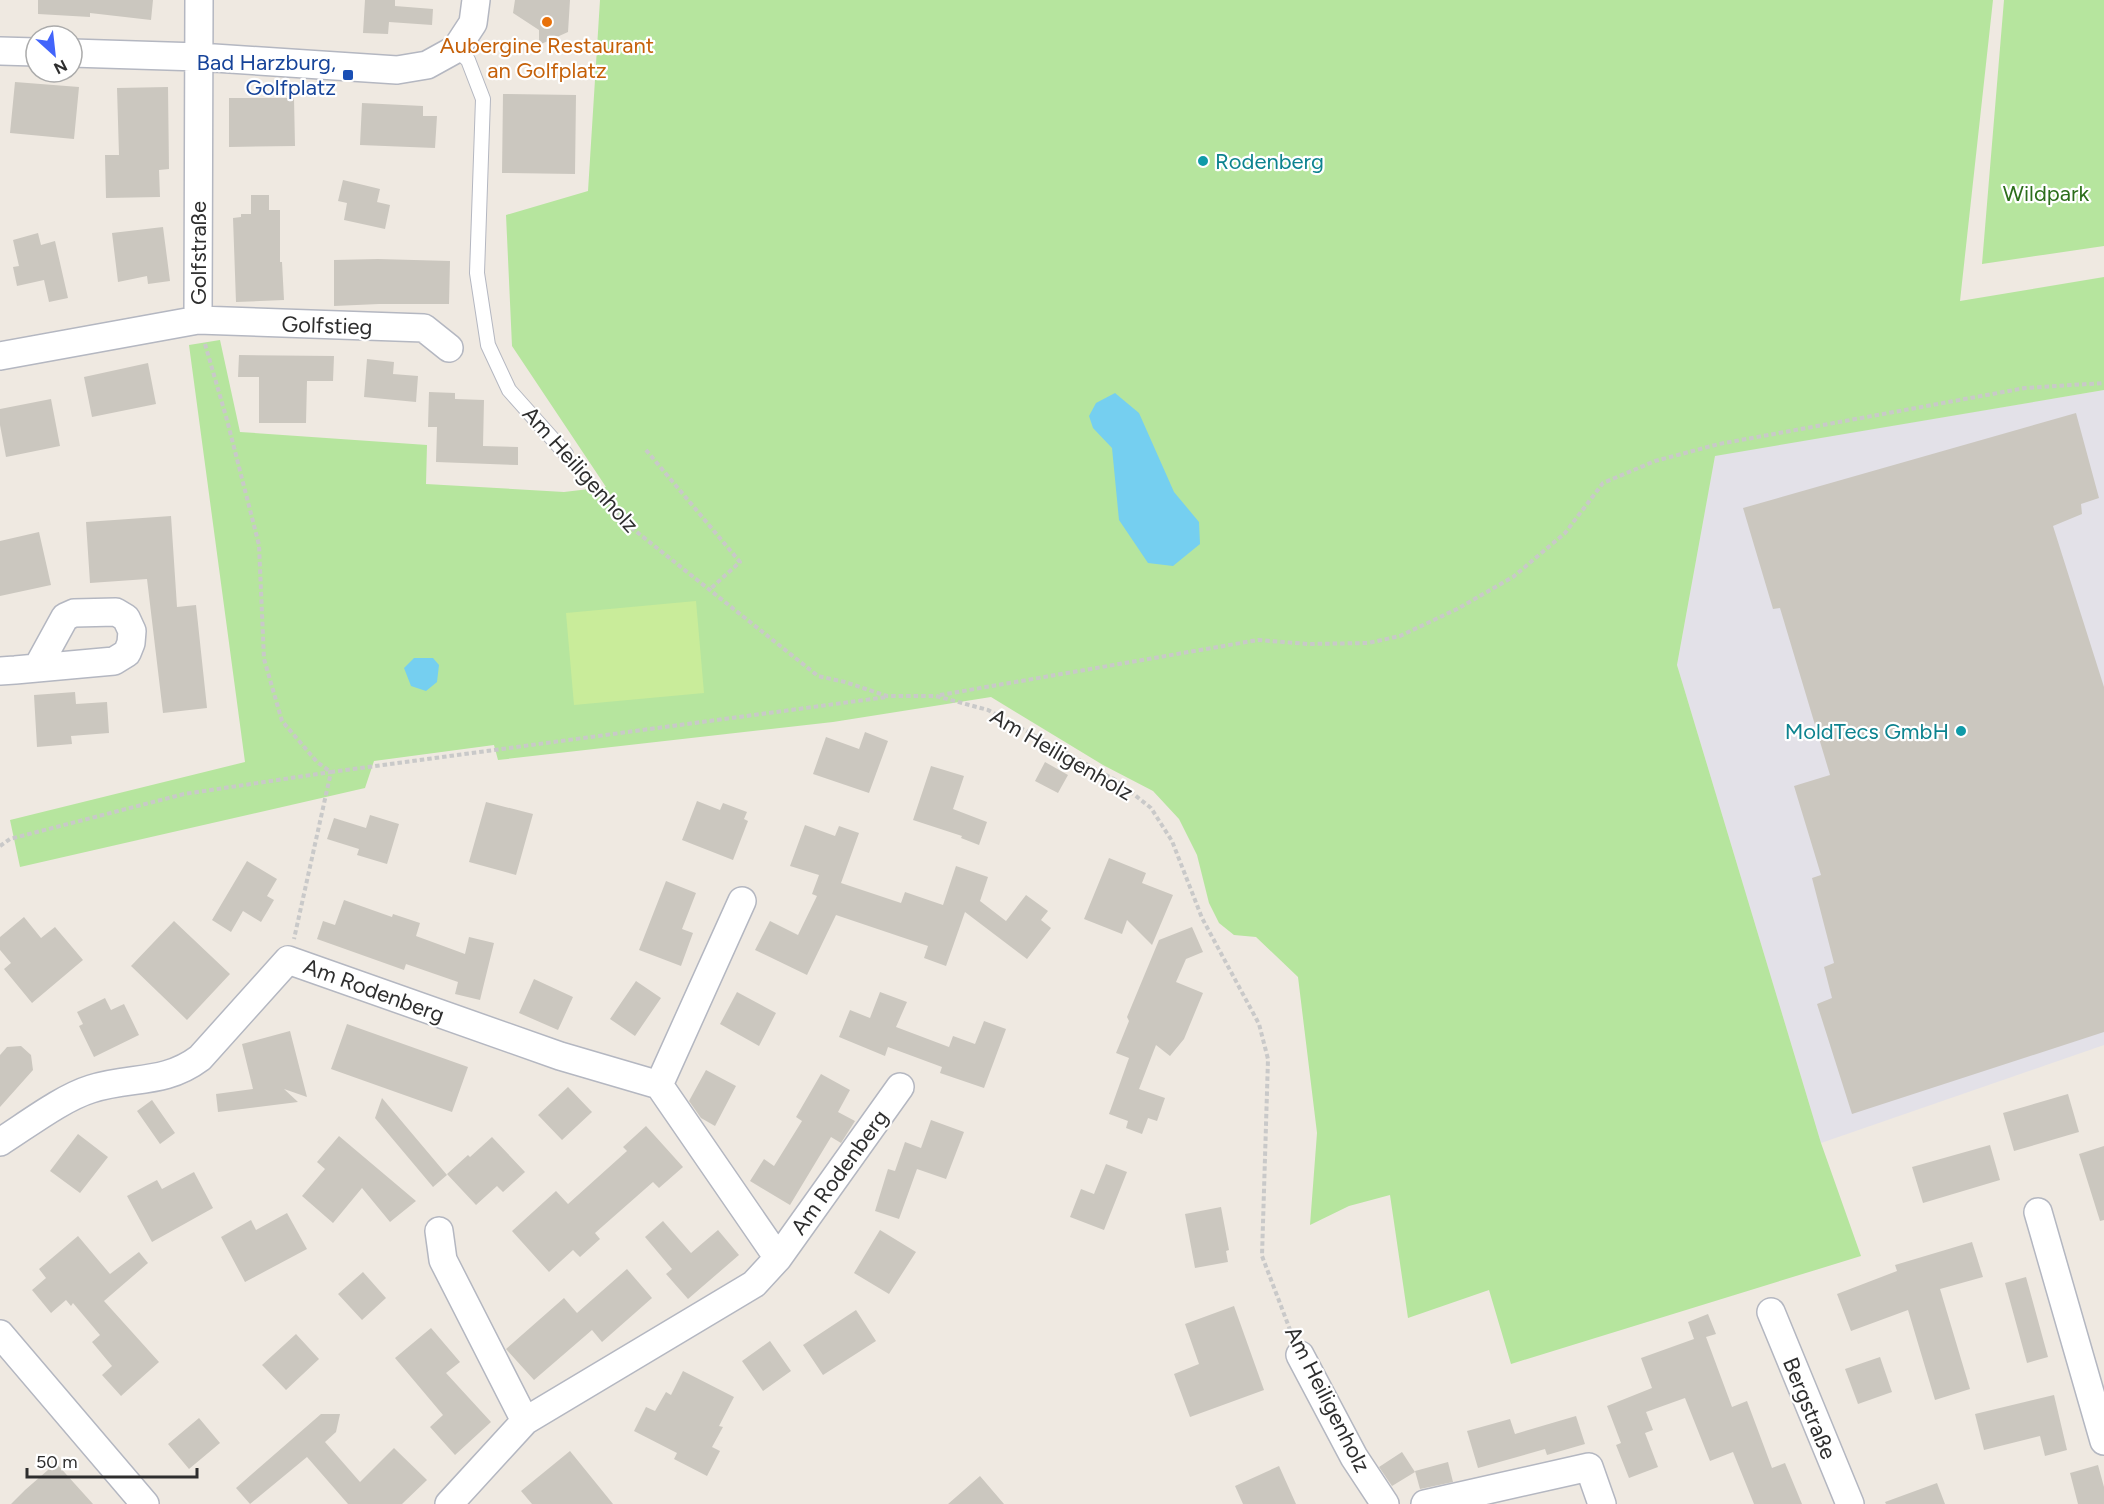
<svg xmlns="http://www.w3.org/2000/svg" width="2104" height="1504" viewBox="0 0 2104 1504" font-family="Figtree,sans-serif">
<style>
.industrial{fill:#e3e1e8}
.green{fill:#b6e59e}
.pitch{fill:#c9ec9a}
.water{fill:#75cff0}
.building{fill:#cbc7bf}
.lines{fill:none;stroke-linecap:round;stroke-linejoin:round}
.service-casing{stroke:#b4b7c1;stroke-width:16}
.minor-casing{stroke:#b4b7c1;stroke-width:30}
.path{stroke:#c9c9c9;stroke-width:4;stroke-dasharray:4.5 3;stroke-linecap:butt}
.service{stroke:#fff;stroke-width:14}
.minor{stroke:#fff;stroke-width:27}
.food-dot{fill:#e8710a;stroke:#fff;stroke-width:2}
.transit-dot{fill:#1a4fb4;stroke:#fff;stroke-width:2}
.culture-dot{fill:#0f9aa8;stroke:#fff;stroke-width:2}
.labels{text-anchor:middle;stroke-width:4.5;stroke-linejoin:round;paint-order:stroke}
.food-label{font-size:22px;fill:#c56008;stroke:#fff}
.transit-label{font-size:22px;fill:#164399;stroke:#fff;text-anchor:end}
.culture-label{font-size:22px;fill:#0d838f;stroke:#fff;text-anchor:start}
.park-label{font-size:22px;fill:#2c6e1b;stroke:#fff}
.street-label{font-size:22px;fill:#2e2e2e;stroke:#fff}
</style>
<rect width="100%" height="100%" fill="#efe9e1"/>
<path class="industrial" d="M 2104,390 L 2104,1045 L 1821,1143 L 1677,665 L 1715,455 Z"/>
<path class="green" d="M 600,0 L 1993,0 L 1960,301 L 2104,277 L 2104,390 L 1715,456 L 1677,665 L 1821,1143 L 1861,1256 L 1511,1364 L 1489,1290 L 1408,1318 L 1390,1195 L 1349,1206 L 1310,1225 L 1317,1133 L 1298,977 L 1256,937 L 1234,935 L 1219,923 L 1209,903 L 1197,855 L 1179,819 L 1153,791 L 1103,765 L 991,697 L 833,722 L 498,760 L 494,745 L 374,761 L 365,788 L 20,867 L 10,820 L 245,762 L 189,345 L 220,340 L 240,432 L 427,445 L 426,484 L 564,492 L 606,487 L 512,346 L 506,215 L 588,191 Z
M 2004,0 L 2104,0 L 2104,246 L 1982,264 Z"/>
<path class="pitch" d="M 696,601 L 704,693 L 574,705 L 566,613 Z"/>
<path class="water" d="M 1115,393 L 1139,413 L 1174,492 L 1199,522 L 1200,544 L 1173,566 L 1148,563 L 1119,520 L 1112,448 L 1093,428 L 1089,416 L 1096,403 Z
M 414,658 L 433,658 L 439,665 L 437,682 L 426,691 L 411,686 L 404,668 Z"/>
<path class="building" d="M 38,0 L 153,0 L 151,20 L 90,13 L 90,17 L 38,14 Z
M 365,0 L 395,0 L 395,6 L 433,9 L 432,25 L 389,22 L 388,34 L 363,33 Z
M 515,0 L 570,0 L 568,32 L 539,45 L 539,30 L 513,13 Z
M 15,82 L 79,87 L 74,139 L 10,133 Z
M 168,87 L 169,169 L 159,170 L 160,197 L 106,198 L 105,155 L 119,155 L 117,88 Z
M 503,94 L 576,95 L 575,174 L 502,173 Z
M 229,98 L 294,98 L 295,146 L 229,147 Z
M 362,103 L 423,106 L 423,116 L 437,116 L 435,148 L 360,145 Z
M 343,180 L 380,189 L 377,202 L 390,205 L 385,229 L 344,220 L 347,203 L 338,201 Z
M 251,195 L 269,195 L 269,210 L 280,210 L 280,262 L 282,262 L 284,300 L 236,302 L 233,218 L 241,217 L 241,214 L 251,214 Z
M 163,227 L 170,281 L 148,284 L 147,276 L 118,282 L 112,233 Z
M 38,233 L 41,245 L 55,241 L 68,298 L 49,302 L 44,280 L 17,286 L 13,267 L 19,266 L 13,240 Z
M 378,259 L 450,261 L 449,304 L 379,304 L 334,306 L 334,260 Z
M 239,355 L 334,356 L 333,381 L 307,381 L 306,423 L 259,423 L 259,377 L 238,377 Z
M 367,359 L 394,362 L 393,374 L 418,376 L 416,402 L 364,397 Z
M 148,363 L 156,404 L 92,417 L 84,377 Z
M 429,392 L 455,393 L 455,399 L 484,400 L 483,446 L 518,447 L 518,465 L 436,462 L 437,427 L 428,427 Z
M 51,399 L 60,446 L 6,457 L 0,425 L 0,409 Z
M 2076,413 L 2099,498 L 2081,504 L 2082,514 L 2053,526 L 2104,687 L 2104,1032 L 1852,1114 L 1817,1004 L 1832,998 L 1824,967 L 1834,963 L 1812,878 L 1821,875 L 1794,786 L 1830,775 L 1780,608 L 1773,609 L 1743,508 Z
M 171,516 L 177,607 L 196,605 L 207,708 L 163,713 L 147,579 L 90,583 L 86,522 Z
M 39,532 L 51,585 L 0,596 L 0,541 Z
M 75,692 L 76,704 L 107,702 L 109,733 L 71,736 L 72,744 L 37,747 L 34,695 Z
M 865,732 L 888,741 L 869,793 L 813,774 L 826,737 L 859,749 Z
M 1045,762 L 1068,775 L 1058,793 L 1035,781 Z
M 931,766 L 964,776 L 953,809 L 987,822 L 979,845 L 961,838 L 962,836 L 913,820 Z
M 697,801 L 720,810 L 723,803 L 747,812 L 744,819 L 748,821 L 733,860 L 682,840 Z
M 486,802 L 533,814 L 516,875 L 469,862 Z
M 370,815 L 399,824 L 387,864 L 357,855 L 359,849 L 327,839 L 334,818 L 366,828 Z
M 805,825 L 835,836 L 839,826 L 859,833 L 841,883 L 901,903 L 905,892 L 943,905 L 956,866 L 988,877 L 980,901 L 1006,921 L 1026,895 L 1048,911 L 1041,920 L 1051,928 L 1027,959 L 965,912 L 946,966 L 924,958 L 928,946 L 836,915 L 807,975 L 755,950 L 770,921 L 798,935 L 817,896 L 812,894 L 819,875 L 790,866 Z
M 1109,858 L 1146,873 L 1142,883 L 1173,895 L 1152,945 L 1127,920 L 1122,934 L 1084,919 Z
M 247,861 L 277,879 L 267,896 L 274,900 L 261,922 L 243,911 L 231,932 L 212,920 Z
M 666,881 L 696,893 L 682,929 L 693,933 L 681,966 L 639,950 Z
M 344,900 L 392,917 L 393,914 L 420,923 L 416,936 L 465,954 L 469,937 L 494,943 L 480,1000 L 455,994 L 458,982 L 406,964 L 404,970 L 317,939 L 323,921 L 335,925 Z
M 24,917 L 41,938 L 55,927 L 83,960 L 32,1003 L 4,969 L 11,963 L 0,950 L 0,937 Z
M 174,921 L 230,974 L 187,1020 L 131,966 Z
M 1192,927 L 1203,952 L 1186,959 L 1176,982 L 1203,993 L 1184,1039 L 1170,1056 L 1156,1045 L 1139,1089 L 1165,1098 L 1157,1121 L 1148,1118 L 1142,1134 L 1126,1128 L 1128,1121 L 1109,1114 L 1129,1058 L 1116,1053 L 1129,1021 L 1127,1017 L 1159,940 Z
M 534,979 L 573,997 L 558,1030 L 519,1013 Z
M 636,981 L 661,998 L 635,1036 L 610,1019 Z
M 737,992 L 776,1013 L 759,1046 L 720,1024 Z
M 880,992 L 907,1002 L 896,1027 L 949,1047 L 953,1036 L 975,1044 L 984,1021 L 1006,1029 L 984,1088 L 940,1073 L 942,1067 L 888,1047 L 885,1056 L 839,1037 L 850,1010 L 870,1018 Z
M 105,998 L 111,1010 L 124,1004 L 139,1035 L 94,1057 L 79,1026 L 83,1024 L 77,1012 Z
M 347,1024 L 468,1067 L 452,1112 L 331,1069 Z
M 290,1031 L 307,1097 L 284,1089 L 298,1102 L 218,1112 L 216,1094 L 253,1089 L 242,1044 Z
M 21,1046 L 31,1055 L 33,1070 L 0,1107 L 0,1055 L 7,1047 Z
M 706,1070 L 736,1086 L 715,1126 L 701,1118 L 689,1101 Z
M 821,1074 L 850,1090 L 838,1112 L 855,1121 L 841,1143 L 831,1137 L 790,1205 L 750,1181 L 764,1159 L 774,1166 L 802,1121 L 796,1117 Z
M 568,1087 L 592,1112 L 562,1140 L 538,1115 Z
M 2068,1094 L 2079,1132 L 2014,1151 L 2003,1113 Z
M 382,1098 L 447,1175 L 433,1187 L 375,1118 Z
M 152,1100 L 175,1133 L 160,1144 L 137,1111 Z
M 931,1120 L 964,1132 L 946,1179 L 917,1169 L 899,1219 L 875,1211 L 888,1169 L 895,1171 L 905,1142 L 921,1148 Z
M 646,1126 L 683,1167 L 659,1188 L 653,1182 L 595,1233 L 600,1239 L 580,1257 L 573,1250 L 549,1272 L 512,1231 L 556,1191 L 568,1204 L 627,1151 L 623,1147 Z
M 78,1134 L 108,1157 L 80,1193 L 50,1171 Z
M 339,1136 L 352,1147 L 416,1201 L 390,1222 L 362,1188 L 333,1223 L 302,1196 L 325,1169 L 317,1162 Z
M 492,1137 L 525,1172 L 503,1192 L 497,1186 L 476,1205 L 447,1174 L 468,1155 L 470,1157 Z
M 1990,1145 L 2000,1180 L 1923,1203 L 1912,1167 Z
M 2104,1146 L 2104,1220 L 2100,1221 L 2079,1154 Z
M 1106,1164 L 1127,1172 L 1104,1230 L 1070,1217 L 1081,1189 L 1094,1194 Z
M 194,1172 L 213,1208 L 152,1242 L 127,1196 L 157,1180 L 162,1189 Z
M 1221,1207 L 1229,1250 L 1226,1251 L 1228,1262 L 1195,1268 L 1185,1214 Z
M 287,1213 L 307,1249 L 245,1282 L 221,1237 L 251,1220 L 256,1230 Z
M 663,1221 L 691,1253 L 718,1230 L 739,1255 L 688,1299 L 666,1274 L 672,1269 L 645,1237 Z
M 880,1230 L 916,1252 L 889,1294 L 854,1273 Z
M 78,1236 L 110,1274 L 139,1252 L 148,1263 L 104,1301 L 159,1362 L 121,1396 L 102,1375 L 112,1366 L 92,1342 L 100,1335 L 73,1303 L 71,1306 L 66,1300 L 51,1313 L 32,1290 L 46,1278 L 39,1269 Z
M 1972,1242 L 1983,1277 L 1940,1289 L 1970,1389 L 1935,1400 L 1908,1310 L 1851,1331 L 1837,1294 L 1897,1271 L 1895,1265 Z
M 627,1269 L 652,1298 L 602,1342 L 592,1330 L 534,1380 L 506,1349 L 564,1298 L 577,1313 Z
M 363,1272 L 386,1298 L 362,1320 L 338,1294 Z
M 2026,1277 L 2048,1357 L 2027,1363 L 2005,1283 Z
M 1234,1306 L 1264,1390 L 1190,1417 L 1174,1374 L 1199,1364 L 1185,1324 Z
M 856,1310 L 876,1341 L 823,1375 L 803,1345 Z
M 1708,1314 L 1716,1334 L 1706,1337 L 1732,1407 L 1747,1401 L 1772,1468 L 1785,1463 L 1802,1504 L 1754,1504 L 1733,1452 L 1710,1461 L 1685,1398 L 1646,1412 L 1653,1430 L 1645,1433 L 1658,1467 L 1629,1478 L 1616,1445 L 1621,1443 L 1607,1406 L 1652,1388 L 1641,1358 L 1694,1339 L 1688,1322 Z
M 431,1328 L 460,1362 L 446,1373 L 491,1422 L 455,1455 L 430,1427 L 443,1415 L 395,1358 Z
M 296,1334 L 319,1359 L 286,1390 L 262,1365 Z
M 770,1341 L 791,1371 L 763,1391 L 742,1361 Z
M 1880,1357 L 1892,1392 L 1858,1404 L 1845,1369 Z
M 683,1371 L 734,1397 L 719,1426 L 723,1427 L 712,1447 L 720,1451 L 707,1476 L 674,1459 L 677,1453 L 634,1431 L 646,1407 L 655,1411 L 666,1392 L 671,1395 Z
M 2054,1395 L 2067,1450 L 2045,1456 L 2040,1436 L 1984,1450 L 1975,1414 Z
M 321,1414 L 340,1414 L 336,1432 L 325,1442 L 360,1482 L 394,1448 L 427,1480 L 402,1504 L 348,1504 L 307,1457 L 250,1504 L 236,1488 Z
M 1576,1416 L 1585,1444 L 1547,1455 L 1545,1449 L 1478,1468 L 1467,1431 L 1510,1419 L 1515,1434 Z
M 199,1418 L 220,1443 L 189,1469 L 168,1444 Z
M 570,1451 L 613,1504 L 532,1504 L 521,1491 Z
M 1402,1452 L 1415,1472 L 1392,1486 L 1379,1467 Z
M 1448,1462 L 1453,1482 L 1420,1489 L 1415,1471 Z
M 56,1463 L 93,1504 L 11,1504 L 25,1490 Z
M 2098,1465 L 2104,1487 L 2104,1504 L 2078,1504 L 2070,1473 Z
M 1279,1466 L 1296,1504 L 1243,1504 L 1235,1486 Z
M 980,1476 L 1004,1504 L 948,1504 Z
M 1937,1483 L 1945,1504 L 1886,1504 L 1885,1502 Z"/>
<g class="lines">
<g class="service-casing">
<path id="service" d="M 456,49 L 468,60 L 483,99 L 477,273 L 488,345 L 509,390 L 566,454"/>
</g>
<g class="minor-casing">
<path id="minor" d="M 0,51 L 36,52
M 72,53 L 199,57 L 397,70 L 427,65 L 456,49 L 473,23 L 476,0
M 198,320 L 424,328 L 449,348
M 0,356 L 198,320 L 199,0
M 0,671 L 15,670 L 114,661 L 127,653 L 131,643 L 132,631 L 126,618 L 116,612 L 74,613 L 65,617 L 37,668
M 659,1085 L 742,901
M 0,1142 C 27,1125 62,1098 91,1089 C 131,1076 164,1085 200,1058 L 288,960 L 560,1056 L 659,1085 L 778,1258
M 2038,1212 L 2104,1441
M 439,1231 L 443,1260 L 525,1421
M 1771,1312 L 1850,1504
M 0,1334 L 145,1504
M 1300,1355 L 1354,1457 L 1385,1504
M 449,1504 L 525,1421 L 754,1284 L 778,1258 L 900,1087
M 1425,1504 L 1589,1467 L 1602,1504"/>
</g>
<path class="path" d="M 205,344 L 227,420 L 259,545 L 264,659 L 282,721 L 317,762 L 331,772 L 887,697
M 646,450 L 740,562 L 709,590
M 576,466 L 623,521 L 818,676 L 845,682 L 887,696 L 936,696 L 988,710 L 1117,781 L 1151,808 L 1172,841 L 1202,918 L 1259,1024 L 1268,1059 L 1262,1256 L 1292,1335
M 940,695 L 1258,640 L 1308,644 L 1368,643 L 1400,636 L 1457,609 L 1513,577 L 1565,533 L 1603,483 L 1655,461 L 1719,444 L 2025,388 L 2104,383
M 0,846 L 10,839 L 184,794 L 331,772 L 294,939"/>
<use href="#service" class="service"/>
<use href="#minor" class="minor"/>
</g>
<circle class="food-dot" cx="547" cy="22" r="6"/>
<rect class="transit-dot" x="342" y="69" width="12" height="12" rx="3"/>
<g class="culture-dot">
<circle cx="1203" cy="161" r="6"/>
<circle cx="1961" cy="731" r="6"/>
</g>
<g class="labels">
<g class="food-label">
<text x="547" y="53">Aubergine Restaurant<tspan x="547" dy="25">an Golfplatz</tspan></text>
</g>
<g class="transit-label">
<text x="336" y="70">Bad Harzburg,<tspan x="336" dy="25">Golfplatz</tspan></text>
</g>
<g class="culture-label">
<text x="1215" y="169">Rodenberg</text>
<text x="1949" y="739" text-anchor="end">MoldTecs GmbH</text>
</g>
<g class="park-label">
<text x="2046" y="201">Wildpark</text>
</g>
<g class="street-label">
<text transform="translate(198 253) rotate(-90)" y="8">Golfstraße</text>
<text transform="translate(327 325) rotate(2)" y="8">Golfstieg</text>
<text transform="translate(581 469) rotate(48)" y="8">Am Heiligenholz</text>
<text transform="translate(1062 754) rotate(30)" y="8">Am Heiligenholz</text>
<text transform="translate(374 990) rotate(20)" y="8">Am Rodenberg</text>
<text transform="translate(839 1172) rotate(-54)" y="8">Am Rodenberg</text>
<text transform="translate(1328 1399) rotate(63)" y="8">Am Heiligenholz</text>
<text transform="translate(1810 1408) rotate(68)" y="8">Bergstraße</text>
</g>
</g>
<g transform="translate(54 54) rotate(153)"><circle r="28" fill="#ffffff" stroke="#ababab" stroke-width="1.5"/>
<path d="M0-4.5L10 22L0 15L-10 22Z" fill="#4264fb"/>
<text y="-9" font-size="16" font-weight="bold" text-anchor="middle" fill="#2e2e2e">N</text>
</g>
<path d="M27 1468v9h170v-9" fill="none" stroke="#2e2e2e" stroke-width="3"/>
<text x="36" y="1468" font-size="18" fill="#2e2e2e" stroke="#ffffff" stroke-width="4.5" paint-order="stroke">50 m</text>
</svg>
